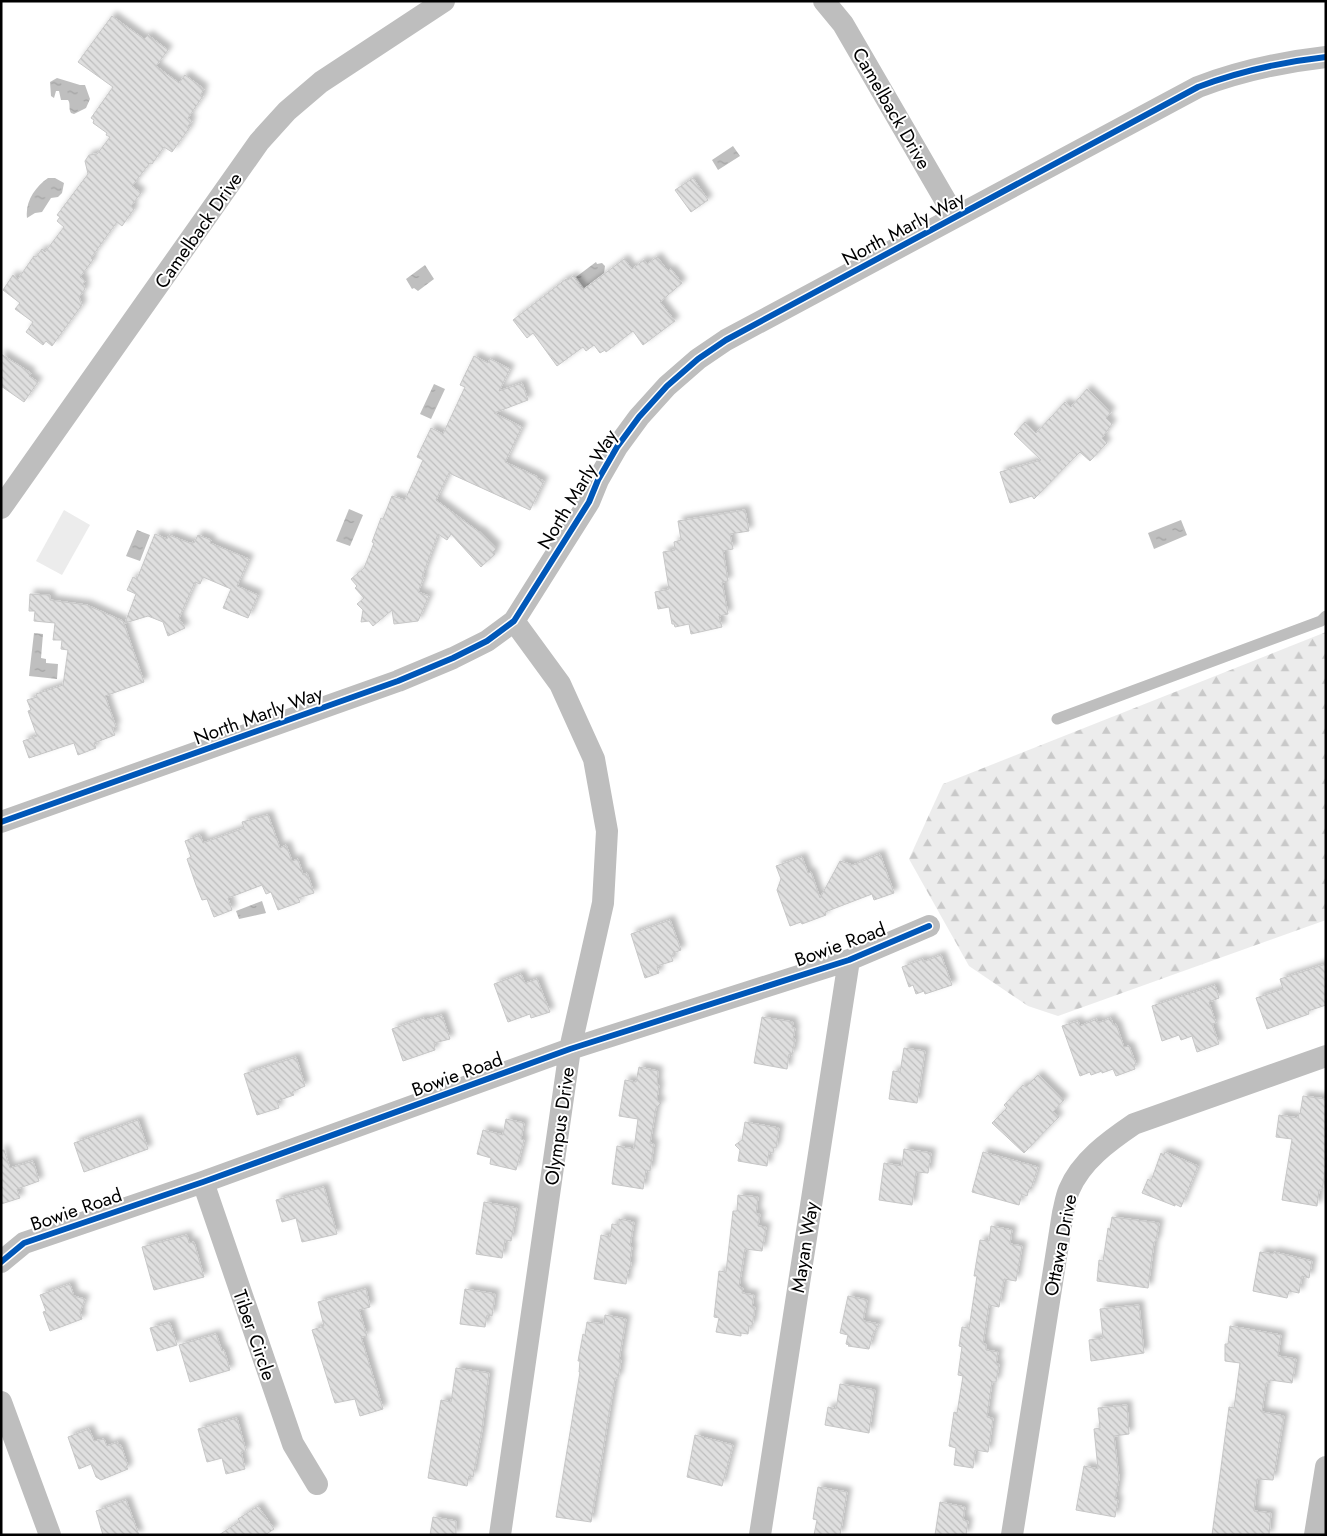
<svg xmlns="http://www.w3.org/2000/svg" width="1327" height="1536" viewBox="0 0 1327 1536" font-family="Jost,sans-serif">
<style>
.grass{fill:#ececec}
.forest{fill:url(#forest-firs)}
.water{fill:url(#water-ripples)}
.building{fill:url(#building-back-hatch);stroke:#c7c7c7;filter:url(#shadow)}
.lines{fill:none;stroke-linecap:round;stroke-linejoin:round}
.service{stroke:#bebebe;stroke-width:11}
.minor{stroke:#bebebe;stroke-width:22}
.cycleway-casing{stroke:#fff;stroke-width:9}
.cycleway{stroke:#0057b8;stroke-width:6}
.labels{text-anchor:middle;stroke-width:4;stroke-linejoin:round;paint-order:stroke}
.street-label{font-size:19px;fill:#000;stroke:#fff}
</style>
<defs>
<pattern id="forest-firs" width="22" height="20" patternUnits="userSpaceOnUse" patternTransform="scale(1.25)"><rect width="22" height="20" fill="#ececec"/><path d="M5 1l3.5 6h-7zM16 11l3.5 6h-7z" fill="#c9c9c9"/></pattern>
<pattern id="water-ripples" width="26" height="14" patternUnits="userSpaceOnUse" patternTransform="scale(1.25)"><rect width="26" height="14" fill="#bfbfbf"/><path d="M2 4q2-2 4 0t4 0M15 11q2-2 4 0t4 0" fill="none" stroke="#a2a2a2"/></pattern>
<pattern id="building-back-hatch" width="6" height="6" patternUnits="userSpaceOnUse" patternTransform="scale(1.25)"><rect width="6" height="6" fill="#dfdfdf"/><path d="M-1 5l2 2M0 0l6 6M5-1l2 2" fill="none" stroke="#bebebe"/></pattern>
<filter id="shadow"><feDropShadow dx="4.5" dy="-4.5" stdDeviation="2.5" flood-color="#0004"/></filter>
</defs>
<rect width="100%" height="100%" fill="#fff"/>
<path class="grass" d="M 64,510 L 90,525 L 62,575 L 36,561 Z"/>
<path class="forest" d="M 1326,632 L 1326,920 L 1058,1016 L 1028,1006 L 969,966 L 909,859 L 943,784 Z"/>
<path class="water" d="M 57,78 L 80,85 L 85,85 L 90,99 L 86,108 L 74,114 L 71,113 C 68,108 71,104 68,100 L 61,100 L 59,91 L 56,91 L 54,98 L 51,96 L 50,82 Z
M 733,146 L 740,156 L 718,170 L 712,160 Z
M 48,178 L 55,178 L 64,183 L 62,193 L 58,197 L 51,198 L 42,212 L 35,213 L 27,218 C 25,202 35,187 48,178 Z
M 596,262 L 597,264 L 602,263 L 605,266 L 604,273 L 584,288 L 576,277 Z
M 425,265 L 434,279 L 418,291 L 414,288 L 412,289 L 406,279 Z
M 434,384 L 445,389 L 431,419 L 420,414 Z
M 349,509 L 363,515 L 350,546 L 336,541 Z
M 1181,520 L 1187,535 L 1154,549 L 1148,533 Z
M 137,530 L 150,535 L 140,561 L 126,556 Z
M 34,633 L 43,634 L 41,658 L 46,659 L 46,663 L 58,664 L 57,679 L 29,676 Z
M 262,901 L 266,913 L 239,919 L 236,911 Z"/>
<path class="building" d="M 112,16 L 144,39 L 148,35 L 168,50 L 156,66 L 179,83 L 185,75 L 204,89 L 201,94 L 203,96 L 188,118 L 192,121 L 188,126 L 190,127 L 172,152 L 164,147 L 152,164 L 150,163 L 132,186 L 141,193 L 131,206 L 134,209 L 122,226 L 117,222 L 91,258 L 93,260 L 80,277 L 85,281 L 83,284 L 85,289 L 79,297 L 82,305 L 52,346 L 46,341 L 43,345 L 26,332 L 33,322 L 15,309 L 20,303 L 3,290 L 13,275 L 18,279 L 34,256 L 36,257 L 42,249 L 45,252 L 64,227 L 57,221 L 60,217 L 57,215 L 88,174 L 85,161 L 89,155 L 97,154 L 110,137 L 106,135 L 107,133 L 93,123 L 94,120 L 91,118 L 113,87 L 78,62 Z
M 693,178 L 708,200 L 691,212 L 675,190 Z
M 657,257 L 668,271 L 671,269 L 682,283 L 660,302 L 675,321 L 643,345 L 633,331 L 606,352 L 605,350 L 600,353 L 594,345 L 586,351 L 583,347 L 557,366 L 533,333 L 527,338 L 513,320 L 566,279 L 568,280 L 573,276 L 583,290 L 624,259 L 632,269 L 644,260 L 647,264 Z
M 1,354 L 31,373 L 29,376 L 38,382 L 24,402 L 1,386 Z
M 474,356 L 488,363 L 490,359 L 510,369 L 499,391 L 522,383 L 528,400 L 494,413 L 522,427 L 505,462 L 538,477 L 537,478 L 544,481 L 530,510 L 449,473 L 436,500 L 479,532 L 480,531 L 497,548 L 493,552 L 495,554 L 481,567 L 451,534 L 447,540 L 438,534 L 422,577 L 424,577 L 418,592 L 429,596 L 418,621 L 394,624 L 392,610 L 373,626 L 369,621 L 361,622 L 363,610 L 357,604 L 364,598 L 355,588 L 357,586 L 351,579 L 364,568 L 374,543 L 372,542 L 381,518 L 383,519 L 392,496 L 405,500 L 423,460 L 417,457 L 431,428 L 443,434 L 465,387 L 460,385 Z
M 1087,389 L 1111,412 L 1106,418 L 1112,424 L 1102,438 L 1107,443 L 1090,461 L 1080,452 L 1034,499 L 1032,496 L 1010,503 L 1000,472 L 1041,460 L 1014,434 L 1025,422 L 1036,433 L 1065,402 L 1071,407 Z
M 745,510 L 749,531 L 730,534 L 733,549 L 723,551 L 728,581 L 722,582 L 728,614 L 719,616 L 722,627 L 691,634 L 689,624 L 675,627 L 674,624 L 672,624 L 669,607 L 658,609 L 655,592 L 669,589 L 663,552 L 675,550 L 674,542 L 681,540 L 678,521 Z
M 155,534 L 167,539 L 169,535 L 192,544 L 192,542 L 194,543 L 198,535 L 211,540 L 210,543 L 249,559 L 237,586 L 258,595 L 248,618 L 223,608 L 231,589 L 203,577 L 200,584 L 195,582 L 179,618 L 185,628 L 168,636 L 163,622 L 148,616 L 125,623 L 136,594 L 127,590 L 133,577 L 137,579 Z
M 30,594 L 50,595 L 50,600 L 87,605 L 123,621 L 144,682 L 105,696 L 116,727 L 112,728 L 115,735 L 94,743 L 96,748 L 78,755 L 74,743 L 29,758 L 23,741 L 37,736 L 28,711 L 31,710 L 27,700 L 37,697 L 36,694 L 63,685 L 68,650 L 61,649 L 62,640 L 53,640 L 55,623 L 34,621 L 35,611 L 29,611 Z
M 268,815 L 280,848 L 286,845 L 292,861 L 298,859 L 303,875 L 307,873 L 314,893 L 298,898 L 300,902 L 278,910 L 271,892 L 266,894 L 262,885 L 228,898 L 232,910 L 214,917 L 207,899 L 202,900 L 196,885 L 187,859 L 191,857 L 185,841 L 200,835 L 203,843 L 244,828 L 242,822 Z
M 880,854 L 894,893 L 874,900 L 872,894 L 825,912 L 826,915 L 802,924 L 801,922 L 790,926 L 777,890 L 781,879 L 776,866 L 802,857 L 808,873 L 811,872 L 820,898 L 840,861 L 853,865 Z
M 670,920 L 681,950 L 673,953 L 673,955 L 671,956 L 673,961 L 657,966 L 659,973 L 645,978 L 631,934 Z
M 941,955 L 952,985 L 925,994 L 924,991 L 916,994 L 913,985 L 909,987 L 902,967 L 923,959 L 923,962 Z
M 1326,964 L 1326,1005 L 1308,1011 L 1309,1014 L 1267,1029 L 1256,998 L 1283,989 L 1280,979 Z
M 521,974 L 525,983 L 537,979 L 550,1012 L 531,1018 L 530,1014 L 508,1022 L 494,984 Z
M 1215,985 L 1219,998 L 1209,1002 L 1216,1023 L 1212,1024 L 1219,1044 L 1197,1052 L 1192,1036 L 1181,1040 L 1179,1035 L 1162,1041 L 1152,1006 Z
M 442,1015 L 450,1039 L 434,1043 L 435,1050 L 403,1061 L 392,1029 L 424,1018 L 425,1020 Z
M 762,1017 L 793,1022 L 792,1028 L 795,1028 L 793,1039 L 795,1039 L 792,1055 L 789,1054 L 787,1069 L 754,1063 Z
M 1111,1018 L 1113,1025 L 1116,1024 L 1124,1047 L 1129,1046 L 1136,1064 L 1134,1065 L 1135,1069 L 1116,1076 L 1113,1069 L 1102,1073 L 1102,1071 L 1091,1075 L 1090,1072 L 1080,1076 L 1062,1026 L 1078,1021 L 1080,1026 L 1097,1019 L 1098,1023 Z
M 904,1048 L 925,1051 L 917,1103 L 889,1099 L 893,1071 L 900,1072 Z
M 296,1057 L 305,1086 L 292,1092 L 294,1095 L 277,1101 L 279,1108 L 257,1115 L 244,1074 Z
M 639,1067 L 658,1071 L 657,1085 L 659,1085 L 657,1099 L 661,1103 L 656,1108 L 650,1143 L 654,1144 L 650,1171 L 646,1170 L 643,1189 L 612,1184 L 617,1146 L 634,1149 L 638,1119 L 619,1116 L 625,1080 L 636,1082 Z
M 1038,1075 L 1064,1100 L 1053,1112 L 1059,1117 L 1024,1153 L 992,1123 L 1007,1108 L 1004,1105 L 1023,1085 L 1026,1087 Z
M 1303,1096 L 1326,1099 L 1326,1166 L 1322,1190 L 1319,1190 L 1317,1206 L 1282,1200 L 1292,1139 L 1276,1137 L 1279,1115 L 1298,1118 L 1299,1113 L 1300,1114 Z
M 506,1119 L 524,1123 L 521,1139 L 524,1140 L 516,1170 L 490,1164 L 491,1158 L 477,1154 L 483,1130 L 503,1135 Z
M 138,1120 L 148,1149 L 84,1172 L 74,1143 Z
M 745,1122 L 779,1128 L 776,1148 L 774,1147 L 773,1153 L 769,1152 L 767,1166 L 738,1161 L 740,1150 L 735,1145 L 742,1140 Z
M 904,1149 L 931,1153 L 928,1173 L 916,1172 L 912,1205 L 879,1200 L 884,1163 L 902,1166 Z
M 1,1150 L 4,1150 L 10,1168 L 33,1161 L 39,1181 L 17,1189 L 20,1198 L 1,1204 Z
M 983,1152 L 1038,1167 L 1031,1189 L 1029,1189 L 1027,1196 L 1022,1194 L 1019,1205 L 972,1192 Z
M 1165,1152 L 1198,1166 L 1181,1207 L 1175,1204 L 1175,1206 L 1142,1193 L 1148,1179 L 1151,1181 L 1161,1153 L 1164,1155 Z
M 324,1187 L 337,1234 L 302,1242 L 296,1218 L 282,1222 L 276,1200 Z
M 738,1195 L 758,1197 L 756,1214 L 760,1214 L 758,1226 L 766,1227 L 762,1251 L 745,1249 L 739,1287 L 743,1288 L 742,1293 L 754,1295 L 752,1307 L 755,1307 L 752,1326 L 749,1326 L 748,1334 L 741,1333 L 741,1336 L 716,1332 L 719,1318 L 714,1317 L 719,1271 L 726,1272 L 733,1211 L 737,1211 Z
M 484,1202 L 517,1208 L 511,1241 L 505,1240 L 502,1258 L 476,1254 Z
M 1112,1217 L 1159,1223 L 1156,1241 L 1154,1242 L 1148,1288 L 1097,1281 L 1099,1260 L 1103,1261 L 1108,1228 L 1110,1229 Z
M 619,1219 L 634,1222 L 630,1246 L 632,1247 L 630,1260 L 631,1263 L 630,1269 L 628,1271 L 626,1284 L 594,1279 L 601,1235 L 610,1237 L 612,1224 L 619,1225 Z
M 991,1226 L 1012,1230 L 1010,1244 L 1022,1246 L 1016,1281 L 1004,1279 L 999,1307 L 989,1305 L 983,1344 L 986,1344 L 986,1350 L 998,1352 L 996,1364 L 999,1364 L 996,1382 L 992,1382 L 987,1417 L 993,1418 L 988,1452 L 975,1450 L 973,1468 L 954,1465 L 956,1448 L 949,1446 L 954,1412 L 957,1413 L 963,1376 L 958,1375 L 962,1347 L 959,1346 L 962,1327 L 969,1328 L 977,1276 L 974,1276 L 980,1240 L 989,1241 Z
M 187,1235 L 189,1243 L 194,1242 L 204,1277 L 154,1290 L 142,1247 Z
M 1260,1252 L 1273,1254 L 1274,1252 L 1312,1261 L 1309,1278 L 1302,1276 L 1299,1293 L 1289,1291 L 1287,1298 L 1253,1291 Z
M 70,1284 L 74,1296 L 85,1299 L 80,1312 L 82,1319 L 50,1331 L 43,1312 L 46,1311 L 40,1295 Z
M 366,1289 L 370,1307 L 359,1310 L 367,1336 L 361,1337 L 383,1409 L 360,1416 L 355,1399 L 335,1403 L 312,1330 L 324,1326 L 318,1302 Z
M 465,1289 L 495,1294 L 492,1316 L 487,1315 L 485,1327 L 460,1324 Z
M 848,1296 L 867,1300 L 863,1321 L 879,1324 L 873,1334 L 869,1349 L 848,1346 L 849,1345 L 846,1344 L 848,1335 L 840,1333 Z
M 1139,1305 L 1144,1353 L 1091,1361 L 1089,1340 L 1103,1338 L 1100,1309 Z
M 605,1315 L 626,1319 L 619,1360 L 621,1360 L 618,1378 L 615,1378 L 591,1522 L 556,1517 L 580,1372 L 579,1372 L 580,1361 L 578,1361 L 583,1334 L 585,1335 L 587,1322 L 604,1324 Z
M 170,1323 L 177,1345 L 157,1351 L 150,1328 Z
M 1230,1326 L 1281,1335 L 1278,1356 L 1296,1359 L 1292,1383 L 1270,1380 L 1270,1383 L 1266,1383 L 1262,1412 L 1284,1416 L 1273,1480 L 1257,1479 L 1254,1511 L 1271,1513 L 1269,1535 L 1212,1535 L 1229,1407 L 1234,1408 L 1240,1363 L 1225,1361 L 1225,1344 L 1228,1344 Z
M 216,1334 L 222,1351 L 224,1350 L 230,1370 L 190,1382 L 179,1345 Z
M 456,1368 L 489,1373 L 482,1430 L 473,1477 L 469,1476 L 467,1486 L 428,1478 L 441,1400 L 451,1402 Z
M 840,1384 L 875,1390 L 869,1433 L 825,1425 L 828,1407 L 836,1409 Z
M 1127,1405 L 1129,1434 L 1114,1436 L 1119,1478 L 1115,1500 L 1118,1500 L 1115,1517 L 1076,1510 L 1084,1466 L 1098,1469 L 1094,1429 L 1100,1428 L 1098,1408 Z
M 237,1418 L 246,1451 L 241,1452 L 245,1469 L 226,1474 L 222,1458 L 207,1462 L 198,1429 Z
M 89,1429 L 94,1441 L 104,1439 L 107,1446 L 118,1442 L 119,1446 L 121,1445 L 128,1466 L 126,1466 L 128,1469 L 101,1480 L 96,1477 L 91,1464 L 79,1469 L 68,1437 Z
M 695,1435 L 733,1445 L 722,1486 L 687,1477 Z
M 818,1487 L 847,1492 L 840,1535 L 814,1535 L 817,1520 L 813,1519 Z
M 126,1500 L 139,1535 L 103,1535 L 96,1511 Z
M 940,1502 L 965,1507 L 963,1520 L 968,1521 L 966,1535 L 935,1535 Z
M 258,1506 L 274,1529 L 265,1535 L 219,1535 L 240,1521 L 238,1519 Z
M 433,1517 L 456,1521 L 456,1535 L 430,1535 Z"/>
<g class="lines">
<path class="service" d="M 1057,719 L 1321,621 L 1326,616"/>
<path class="minor" d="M 824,1 L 843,24 L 955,217
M 1,508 L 259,142 L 287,111 L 321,82 L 444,1
M 1,822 L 398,681 L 453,658 L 487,641 L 514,621 L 589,502 L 598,480 L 617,447 L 639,417 L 667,386 L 698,359 L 726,340 L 1198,87 C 1240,71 1282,62 1326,57
M 203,1182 L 293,1444 L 317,1484
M 1,1262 L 24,1243 L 203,1182 L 570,1049 L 849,960 L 929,926
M 1,1402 L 50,1535
M 500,1535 L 570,1049 L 603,903 L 607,831 L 594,759 L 560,684 L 514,621
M 760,1535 L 849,960
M 1012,1535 L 1063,1213 C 1065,1205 1066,1197 1069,1190 C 1081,1161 1109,1141 1134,1124 L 1326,1056
M 1315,1535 L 1326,1467"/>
<g class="cycleway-casing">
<path id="cycleway" d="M 1,822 L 398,681 L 453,658 L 487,641 L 514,621 L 589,502 L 598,480 L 617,447 L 639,417 L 667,386 L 698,359 L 726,340 L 1198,87 C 1240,71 1282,62 1326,57
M 1,1262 L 24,1243 L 203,1182 L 570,1049 L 849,960 L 929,926"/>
</g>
<use href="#cycleway" class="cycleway"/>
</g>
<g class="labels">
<g class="street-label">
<text transform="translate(892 108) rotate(60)" y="7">Camelback Drive</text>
<text transform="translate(903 228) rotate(-28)" y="7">North Marly Way</text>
<text transform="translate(198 230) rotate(-55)" y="7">Camelback Drive</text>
<text transform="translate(577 489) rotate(-59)" y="7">North Marly Way</text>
<text transform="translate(258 715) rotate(-20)" y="7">North Marly Way</text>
<text transform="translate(840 944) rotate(-20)" y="7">Bowie Road</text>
<text transform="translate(457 1074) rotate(-20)" y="7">Bowie Road</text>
<text transform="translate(559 1126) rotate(-82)" y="7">Olympus Drive</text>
<text transform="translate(76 1209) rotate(-19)" y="7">Bowie Road</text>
<text transform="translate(1060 1245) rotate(-79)" y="7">Ottawa Drive</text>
<text transform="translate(804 1247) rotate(-81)" y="7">Mayan Way</text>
<text transform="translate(255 1335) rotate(71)" y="7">Tiber Circle</text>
</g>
</g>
<rect width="1327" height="1536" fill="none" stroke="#000000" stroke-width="5"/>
</svg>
